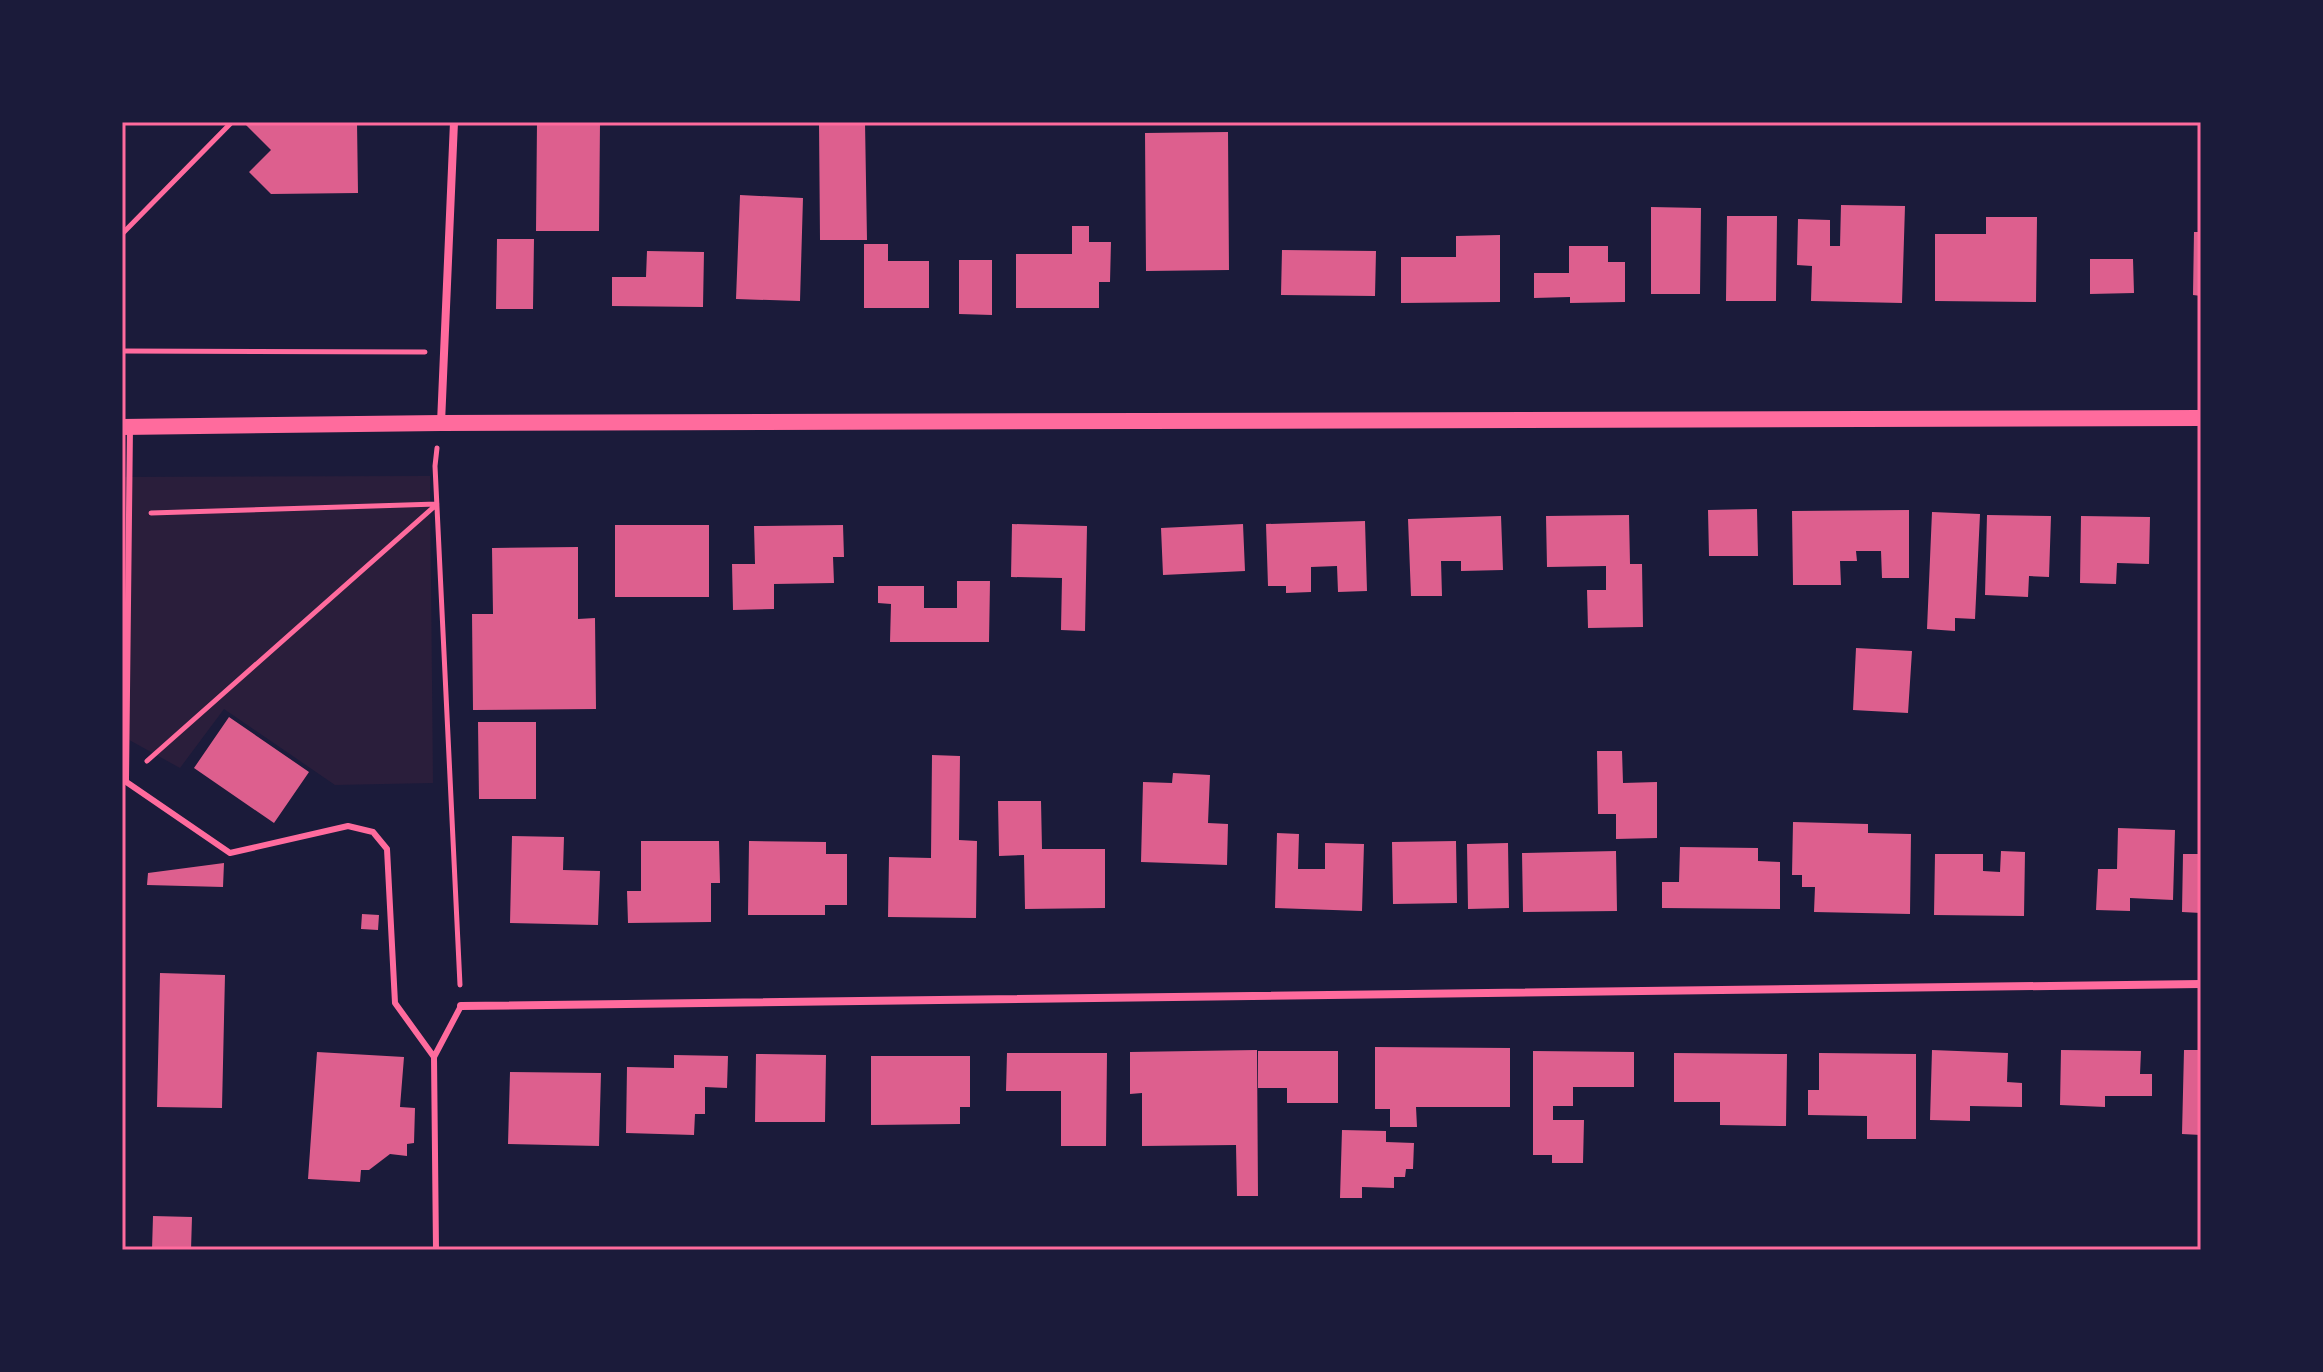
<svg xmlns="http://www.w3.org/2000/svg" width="2323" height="1372" viewBox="0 0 2323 1372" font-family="Montserrat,sans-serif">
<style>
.green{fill:#2a1e3b}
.building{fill:#dd5f8e}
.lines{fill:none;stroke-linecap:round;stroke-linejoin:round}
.path{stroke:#ff6b9d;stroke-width:5}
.service{stroke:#ff6b9d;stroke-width:6}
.minor{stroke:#ff6b9d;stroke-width:8}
.secondary{stroke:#ff6b9d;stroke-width:16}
.neatline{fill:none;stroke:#ff6b9d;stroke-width:3}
</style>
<rect width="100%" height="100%" fill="#1b1b3a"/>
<path class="green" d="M 430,476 L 433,783 L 335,785 L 224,709 L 180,768 L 122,736 L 122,477 Z"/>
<path class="building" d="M 243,122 L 357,122 L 358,193 L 271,194 L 249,172 L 271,150 Z
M 537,122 L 600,122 L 599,231 L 536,231 Z
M 819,122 L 865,122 L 867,240 L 820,240 Z
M 1228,132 L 1229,270 L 1146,271 L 1145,133 Z
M 740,195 L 803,198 L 800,301 L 736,299 Z
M 1841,205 L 1905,206 L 1902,303 L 1811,301 L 1812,266 L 1797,265 L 1798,219 L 1830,220 L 1830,246 L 1840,246 Z
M 1651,207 L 1701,208 L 1700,294 L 1651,294 Z
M 1727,216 L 1777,216 L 1776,301 L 1726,301 Z
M 1986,217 L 2037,217 L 2036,302 L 1935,301 L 1935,234 L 1986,234 Z
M 1072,226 L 1089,226 L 1089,242 L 1111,242 L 1110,282 L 1099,282 L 1099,308 L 1016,308 L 1016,254 L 1072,254 Z
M 2194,232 L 2201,232 L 2201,296 L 2193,295 Z
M 1500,235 L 1500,302 L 1401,303 L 1401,257 L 1456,257 L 1456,236 Z
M 497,239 L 534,239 L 533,309 L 496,309 Z
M 864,244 L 888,244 L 888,261 L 929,261 L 929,308 L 864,308 Z
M 1569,246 L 1608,246 L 1608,262 L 1625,262 L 1625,302 L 1570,303 L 1570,297 L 1534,298 L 1534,273 L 1569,273 Z
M 1282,250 L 1376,251 L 1375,296 L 1281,295 Z
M 647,251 L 704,252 L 703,307 L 612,306 L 612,277 L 646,277 Z
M 2090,259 L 2133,259 L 2134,293 L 2090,294 Z
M 959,260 L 992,260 L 992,315 L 959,314 Z
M 1757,509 L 1758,556 L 1709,556 L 1708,510 Z
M 1909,510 L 1909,578 L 1882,578 L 1881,551 L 1856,551 L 1857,561 L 1840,561 L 1841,585 L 1793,585 L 1792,511 Z
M 1932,512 L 1980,514 L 1975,619 L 1955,618 L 1955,631 L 1927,629 Z
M 1629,515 L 1630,564 L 1642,564 L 1643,627 L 1588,628 L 1587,590 L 1606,590 L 1606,566 L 1547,567 L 1546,516 Z
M 1987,515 L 2051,516 L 2049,577 L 2029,576 L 2028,597 L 1985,595 Z
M 1501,516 L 1503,570 L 1461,571 L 1461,561 L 1441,561 L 1442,596 L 1411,596 L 1408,519 Z
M 2081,516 L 2150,517 L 2149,564 L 2117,563 L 2116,584 L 2080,583 Z
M 1365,521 L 1367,591 L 1338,592 L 1337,566 L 1311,567 L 1311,592 L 1286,593 L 1286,586 L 1268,586 L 1266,524 Z
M 1012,524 L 1087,526 L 1085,631 L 1061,630 L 1062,578 L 1011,577 Z
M 1243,524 L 1245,571 L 1163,575 L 1161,528 Z
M 615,525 L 709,525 L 709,597 L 615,597 Z
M 843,525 L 844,557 L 833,557 L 834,583 L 774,584 L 774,609 L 733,610 L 732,564 L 755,564 L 754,526 Z
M 578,547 L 578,619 L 595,618 L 596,709 L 473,710 L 472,614 L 493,614 L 492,548 Z
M 957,581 L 990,581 L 989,642 L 890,642 L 891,604 L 878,603 L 878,586 L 924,586 L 924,608 L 957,608 Z
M 1856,648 L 1912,651 L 1908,713 L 1853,710 Z
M 229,717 L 309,772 L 274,823 L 194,768 Z
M 478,722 L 536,722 L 536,799 L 479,799 Z
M 1597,751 L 1622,751 L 1623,783 L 1657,782 L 1657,838 L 1616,839 L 1616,814 L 1598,814 Z
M 932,755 L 960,756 L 959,840 L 977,841 L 976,918 L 888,917 L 889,857 L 931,858 Z
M 1173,773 L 1210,775 L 1208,823 L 1228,824 L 1227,865 L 1141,862 L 1143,782 L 1172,783 Z
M 998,801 L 1041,801 L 1042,849 L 1105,849 L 1105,908 L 1025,909 L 1024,855 L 999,856 Z
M 1793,822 L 1868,824 L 1868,833 L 1911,834 L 1910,914 L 1814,912 L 1815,887 L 1802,887 L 1802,875 L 1792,875 Z
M 2118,828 L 2175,830 L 2173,900 L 2130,898 L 2130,911 L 2096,910 L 2098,869 L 2117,869 Z
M 1277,833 L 1299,834 L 1298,869 L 1325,869 L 1325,843 L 1364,844 L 1362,911 L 1275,908 Z
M 512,836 L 564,837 L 563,870 L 600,871 L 598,925 L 510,923 Z
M 641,841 L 719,841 L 720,883 L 711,883 L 711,922 L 628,923 L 627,891 L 641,891 Z
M 749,841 L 826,842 L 826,854 L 847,854 L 847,905 L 825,905 L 825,915 L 748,915 Z
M 1456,841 L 1457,903 L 1393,904 L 1392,842 Z
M 1508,843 L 1509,908 L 1468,909 L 1467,844 Z
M 1680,847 L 1758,848 L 1758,861 L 1780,862 L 1780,909 L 1662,908 L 1662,882 L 1679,882 Z
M 1616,851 L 1617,911 L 1523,912 L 1522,853 Z
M 2001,851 L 2025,852 L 2024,916 L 1934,915 L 1935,854 L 1983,854 L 1983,871 L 2000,872 Z
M 2183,854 L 2201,854 L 2201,913 L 2182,912 Z
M 224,863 L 223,887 L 147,885 L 148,873 Z
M 362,914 L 379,915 L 378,930 L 361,929 Z
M 160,973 L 225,975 L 222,1108 L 157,1107 Z
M 1375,1047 L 1510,1048 L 1510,1107 L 1416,1107 L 1417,1127 L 1390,1127 L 1390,1109 L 1375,1109 Z
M 1257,1050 L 1258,1196 L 1237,1196 L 1236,1145 L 1142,1146 L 1142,1093 L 1130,1094 L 1130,1052 Z
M 1932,1050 L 2008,1053 L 2007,1082 L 2022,1083 L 2022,1107 L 1970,1106 L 1970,1121 L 1930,1120 Z
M 2061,1050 L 2141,1051 L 2140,1074 L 2152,1074 L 2152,1096 L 2105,1096 L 2105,1107 L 2060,1105 Z
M 2184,1050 L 2201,1050 L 2201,1135 L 2182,1134 Z
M 1258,1051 L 1338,1051 L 1338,1103 L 1287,1103 L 1287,1088 L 1258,1088 Z
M 1533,1051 L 1634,1052 L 1634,1087 L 1573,1087 L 1573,1106 L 1553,1106 L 1553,1120 L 1584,1120 L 1583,1163 L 1552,1163 L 1552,1155 L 1533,1155 Z
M 317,1052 L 404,1057 L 400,1107 L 415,1108 L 414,1143 L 407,1144 L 407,1156 L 390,1154 L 369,1170 L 361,1170 L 360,1182 L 308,1179 Z
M 1007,1053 L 1107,1053 L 1106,1146 L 1061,1146 L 1061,1091 L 1006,1091 Z
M 1674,1053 L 1787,1054 L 1786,1126 L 1720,1125 L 1720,1102 L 1674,1102 Z
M 1819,1053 L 1916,1054 L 1916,1139 L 1867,1139 L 1867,1116 L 1808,1115 L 1808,1090 L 1819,1090 Z
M 756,1054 L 826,1055 L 825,1122 L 755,1122 Z
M 674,1055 L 728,1056 L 727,1088 L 705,1087 L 705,1114 L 695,1114 L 694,1135 L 626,1133 L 627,1067 L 674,1068 Z
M 871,1056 L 970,1056 L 970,1107 L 960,1107 L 960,1124 L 871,1125 Z
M 510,1072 L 601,1073 L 599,1146 L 508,1144 Z
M 1342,1130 L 1386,1131 L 1386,1142 L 1414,1143 L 1413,1169 L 1406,1169 L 1405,1177 L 1394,1177 L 1394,1188 L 1362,1187 L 1362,1198 L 1340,1198 Z
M 153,1216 L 192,1217 L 191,1250 L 152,1250 Z"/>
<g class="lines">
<path class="path" d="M 122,234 L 232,122
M 122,351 L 425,352
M 437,448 L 435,466 L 460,985
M 151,513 L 437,504
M 147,761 L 436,505"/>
<path class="service" d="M 122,779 L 230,853 L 348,826 L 373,832 L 387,849 L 395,1003 L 434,1057
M 126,780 L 130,427
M 436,1250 L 434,1057 L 461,1006"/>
<path class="minor" d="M 441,423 L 454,122
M 461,1006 L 2201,984"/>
<path class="secondary" d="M 122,427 L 441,423 L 2201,418"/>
</g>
<rect width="2323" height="1372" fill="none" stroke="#1b1b3a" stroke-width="248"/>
<rect x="124" y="124" width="2075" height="1124" class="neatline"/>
</svg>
